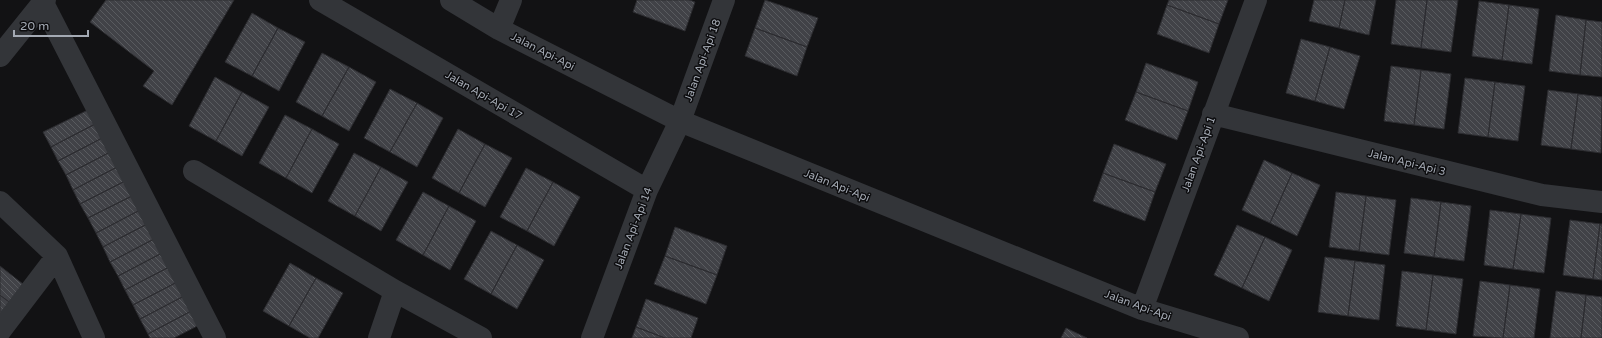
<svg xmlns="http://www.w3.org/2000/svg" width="1602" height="338" viewBox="0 0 1602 338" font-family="'Varela Round',sans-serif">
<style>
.building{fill:url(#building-back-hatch);stroke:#2c2c30}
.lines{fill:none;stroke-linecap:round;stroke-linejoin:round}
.minor{stroke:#333539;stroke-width:22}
.labels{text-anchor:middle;stroke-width:3;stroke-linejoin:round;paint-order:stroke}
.street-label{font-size:11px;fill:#a4aab4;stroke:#0d0d0f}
</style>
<defs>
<pattern id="building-back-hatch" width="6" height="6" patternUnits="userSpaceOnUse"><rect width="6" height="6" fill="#414247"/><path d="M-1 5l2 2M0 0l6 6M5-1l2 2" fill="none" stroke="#595b5f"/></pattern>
</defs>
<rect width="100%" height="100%" fill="#121214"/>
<path class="building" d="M 106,0 L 234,0 L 172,105 L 143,86 L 154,71 L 90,22 Z
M 637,0 L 689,0 L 695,2 L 685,31 L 633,12 Z
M 765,0 L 818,18 L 807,47 L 755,28 Z
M 1169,0 L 1228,0 L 1219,24 L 1167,5 Z
M 1314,0 L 1345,0 L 1339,28 L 1309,21 Z
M 1345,0 L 1376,0 L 1369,35 L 1339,28 Z
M 1396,0 L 1427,0 L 1421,48 L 1391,44 Z
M 1427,0 L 1458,0 L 1451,52 L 1421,48 Z
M 1479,1 L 1509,5 L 1502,60 L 1472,56 Z
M 1167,5 L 1219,24 L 1209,53 L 1157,34 Z
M 1509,5 L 1539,9 L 1532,64 L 1502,60 Z
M 252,13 L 278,28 L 252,76 L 225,62 Z
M 1556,15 L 1586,20 L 1580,75 L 1549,71 Z
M 1586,20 L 1602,22 L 1602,77 L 1580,75 Z
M 278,28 L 305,42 L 279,91 L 252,76 Z
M 755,28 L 807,47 L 797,76 L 745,56 Z
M 1301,39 L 1330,47 L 1315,101 L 1286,93 Z
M 1330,47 L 1360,56 L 1344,109 L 1315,101 Z
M 322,53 L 349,67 L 322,116 L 296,102 Z
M 1146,63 L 1198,82 L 1188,111 L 1136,92 Z
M 1391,66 L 1421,70 L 1414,125 L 1384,121 Z
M 349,67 L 376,82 L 349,131 L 322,116 Z
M 1421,70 L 1451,74 L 1444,129 L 1414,125 Z
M 215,77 L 242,92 L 216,141 L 189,126 Z
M 1465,78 L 1495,82 L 1488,137 L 1458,133 Z
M 1495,82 L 1525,86 L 1518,141 L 1488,137 Z
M 390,89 L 417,103 L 390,152 L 364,138 Z
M 1548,90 L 1578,94 L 1571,149 L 1541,145 Z
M 242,92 L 269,107 L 242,156 L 216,141 Z
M 1136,92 L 1188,111 L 1177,140 L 1125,120 Z
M 1578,94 L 1602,97 L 1601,153 L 1571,149 Z
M 417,103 L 443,118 L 417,167 L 390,152 Z
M 92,108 L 99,122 L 51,147 L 43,132 Z
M 285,115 L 312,129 L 286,178 L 259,163 Z
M 99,122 L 106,136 L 58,161 L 51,147 Z
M 312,129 L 339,144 L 312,193 L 286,178 Z
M 458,129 L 485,144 L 459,193 L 432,178 Z
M 106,136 L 114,150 L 66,175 L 58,161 Z
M 485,144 L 512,158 L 485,207 L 459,193 Z
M 1114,144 L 1166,164 L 1155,192 L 1103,173 Z
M 114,150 L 121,165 L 73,190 L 66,175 Z
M 354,153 L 381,167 L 355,216 L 328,201 Z
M 1264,160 L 1292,173 L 1270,223 L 1242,210 Z
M 121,165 L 129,179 L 80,204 L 73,190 Z
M 381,167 L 408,182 L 381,231 L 355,216 Z
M 526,168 L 553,182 L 527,231 L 500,217 Z
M 1103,173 L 1155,192 L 1145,221 L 1093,201 Z
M 1292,173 L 1320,185 L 1297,236 L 1270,223 Z
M 129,179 L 136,194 L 88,218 L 80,204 Z
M 553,182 L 580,197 L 554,246 L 527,231 Z
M 423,192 L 449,206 L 423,255 L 396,240 Z
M 1336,192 L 1366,196 L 1359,251 L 1329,247 Z
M 136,194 L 144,208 L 96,233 L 88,218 Z
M 1366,196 L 1396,200 L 1389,255 L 1359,251 Z
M 1411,198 L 1441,202 L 1434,257 L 1404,253 Z
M 1441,202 L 1471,206 L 1464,261 L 1434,257 Z
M 449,206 L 476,221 L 450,270 L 423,255 Z
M 144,208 L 151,222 L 103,247 L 96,233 Z
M 1490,210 L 1521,214 L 1513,269 L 1484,265 Z
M 1521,214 L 1551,218 L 1544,273 L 1513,269 Z
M 1570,220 L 1600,224 L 1593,279 L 1563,275 Z
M 151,222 L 158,237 L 110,262 L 103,247 Z
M 1600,224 L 1602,224 L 1602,280 L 1593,279 Z
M 1237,225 L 1265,237 L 1242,288 L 1214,275 Z
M 675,227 L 727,246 L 717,275 L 665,256 Z
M 491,231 L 517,245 L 491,294 L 464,279 Z
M 158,237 L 166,251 L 118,276 L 110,262 Z
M 1265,237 L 1292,250 L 1269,301 L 1242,288 Z
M 517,245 L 544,260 L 517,309 L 491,294 Z
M 166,251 L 173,265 L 125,290 L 118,276 Z
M 665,256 L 717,275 L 706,304 L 654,284 Z
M 1325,257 L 1355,261 L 1348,316 L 1318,312 Z
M 1355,261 L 1385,265 L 1379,320 L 1348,316 Z
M 290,263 L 316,278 L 289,326 L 263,311 Z
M 173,265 L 181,280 L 133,305 L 125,290 Z
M 0,266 L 28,288 L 14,306 L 0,295 Z
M 1402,271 L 1433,275 L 1426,330 L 1396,326 Z
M 1433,275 L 1463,279 L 1456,334 L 1426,330 Z
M 316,278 L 343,293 L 318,338 L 310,338 L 289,326 Z
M 181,280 L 188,294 L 140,319 L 133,305 Z
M 1480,281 L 1510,285 L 1503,338 L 1473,336 Z
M 1510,285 L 1540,289 L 1534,338 L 1503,338 Z
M 1556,291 L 1586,295 L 1581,338 L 1550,338 Z
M 188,294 L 195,309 L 148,334 L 140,319 Z
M 0,295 L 14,306 L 0,324 Z
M 1586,295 L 1602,297 L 1602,338 L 1581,338 Z
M 646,299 L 698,318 L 691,338 L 665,338 L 636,327 Z
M 195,309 L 203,323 L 174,338 L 150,338 L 148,334 Z
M 636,327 L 665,338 L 632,338 Z
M 1066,328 L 1087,338 L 1061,338 Z"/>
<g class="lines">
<path class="minor" d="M 320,0 L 647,190
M 451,0 L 499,29 L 680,121 L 1142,309 L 1238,338
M 43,3 L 215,338
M 499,29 L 511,0
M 0,56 L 45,0
M 1213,114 L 1542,195 L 1602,202
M 194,171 L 395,291 L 481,338
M 0,202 L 57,256 L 94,338
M 1142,309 L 1256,0
M 0,331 L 57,256
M 379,338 L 395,291
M 592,338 L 647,190 L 680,121 L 724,0"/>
</g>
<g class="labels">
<g class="street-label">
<text transform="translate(543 51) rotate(27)" y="4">Jalan Api-Api</text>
<text transform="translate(702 60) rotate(-70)" y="4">Jalan Api-Api 18</text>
<text transform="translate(484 95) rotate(30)" y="4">Jalan Api-Api 17</text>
<text transform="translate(1198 154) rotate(-70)" y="4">Jalan Api-Api 1</text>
<text transform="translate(1407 162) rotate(14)" y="4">Jalan Api-Api 3</text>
<text transform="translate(837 185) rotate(22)" y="4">Jalan Api-Api</text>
<text transform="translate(633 228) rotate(-69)" y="4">Jalan Api-Api 14</text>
<text transform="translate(1138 305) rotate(20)" y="4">Jalan Api-Api</text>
</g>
</g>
<path d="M14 30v6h74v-6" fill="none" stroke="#a4aab4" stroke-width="2"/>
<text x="20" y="30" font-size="12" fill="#a4aab4" stroke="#0d0d0f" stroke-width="3" paint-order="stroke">20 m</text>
</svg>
